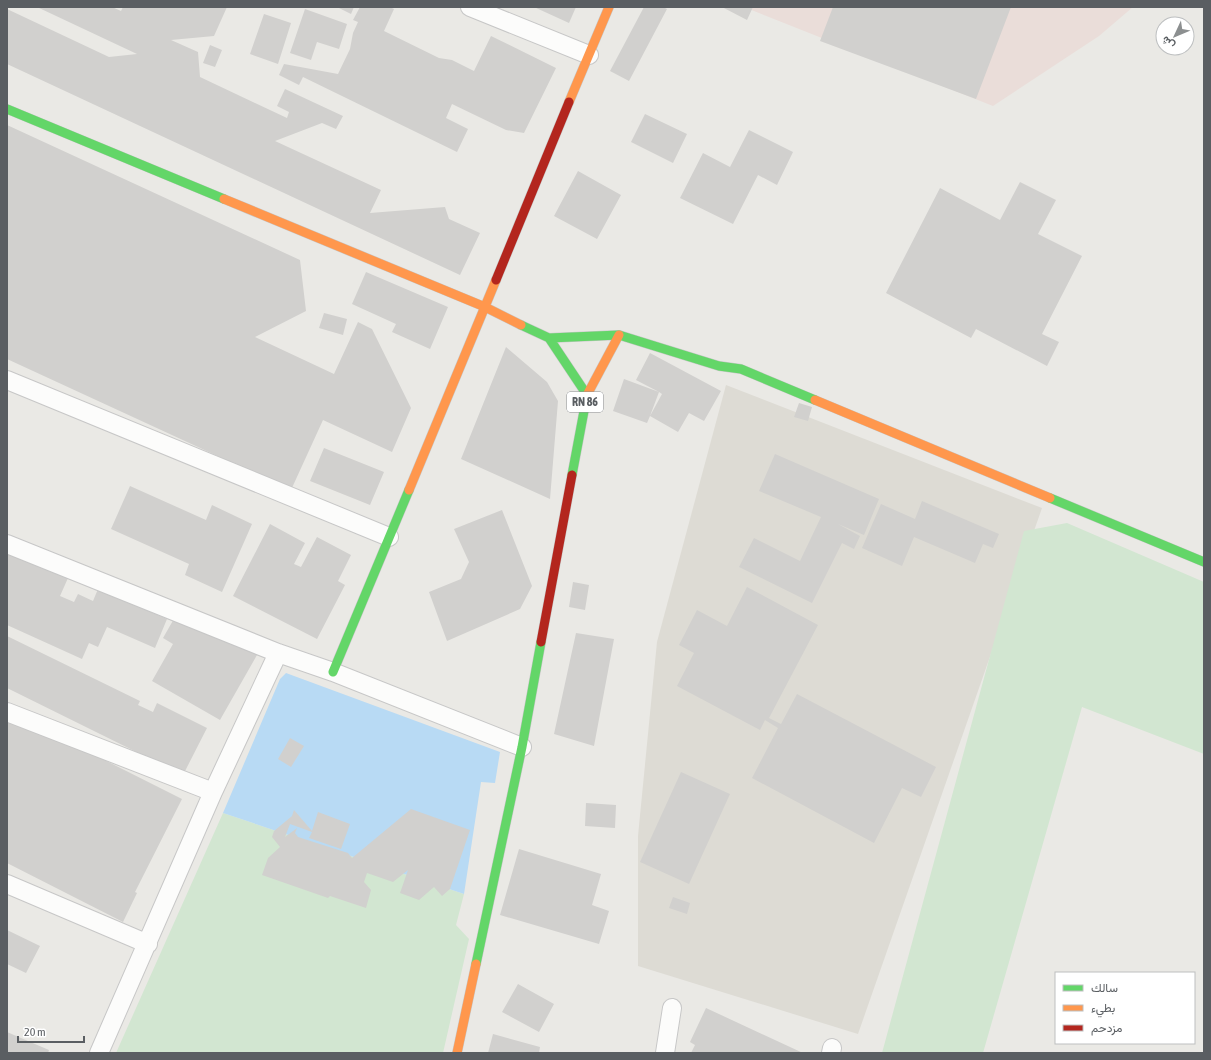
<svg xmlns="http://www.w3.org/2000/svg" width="1211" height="1060" viewBox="0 0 1211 1060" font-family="'Asap Condensed',Vazirmatn,sans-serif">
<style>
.education{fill:#dddbd4}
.medical{fill:#eaddd9}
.green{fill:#d2e6d1}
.water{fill:#b8daf4}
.building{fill:#d1d0ce;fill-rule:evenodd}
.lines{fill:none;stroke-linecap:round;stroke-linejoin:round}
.street-casing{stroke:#c7c7c7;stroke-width:20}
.fast-casing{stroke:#c7c7c7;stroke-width:10}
.slow-casing{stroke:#c7c7c7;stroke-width:10}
.jam-casing{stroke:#c7c7c7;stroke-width:10}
.street{stroke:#fcfcfb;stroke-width:18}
.fast{stroke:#63d668;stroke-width:9}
.slow{stroke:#ff974d;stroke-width:9}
.jam{stroke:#b3261e;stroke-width:9}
.labels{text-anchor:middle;stroke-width:3;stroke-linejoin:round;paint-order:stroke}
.shield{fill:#fff;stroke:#8c8e91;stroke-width:1}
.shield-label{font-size:12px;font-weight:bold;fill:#5a5e62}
</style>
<rect width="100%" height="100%" fill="#eae9e5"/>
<path class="education" d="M 726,385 L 1042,508 L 858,1034 L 638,966 L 638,836 L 657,642 Z"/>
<path class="medical" d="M 744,7 L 1133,7 L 1099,36 L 993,106 Z"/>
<path class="green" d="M 1067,523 L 1204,582 L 1204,754 L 1082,707 L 983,1053 L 882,1053 L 1024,531 Z
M 223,813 L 464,894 L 456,925 L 469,939 L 443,1053 L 116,1053 Z"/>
<path class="water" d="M 286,673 L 500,752 L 495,783 L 481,782 L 464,894 L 223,813 L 280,679 Z"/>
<path class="building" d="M 37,7 L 112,7 L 121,11 L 123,7 L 227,7 L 214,36 L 171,40 L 198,52 L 200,77 L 287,118 L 289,112 L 277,106 L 285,89 L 343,116 L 336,129 L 322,123 L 275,141 L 381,190 L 370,213 L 445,207 L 449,219 L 480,233 L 460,275 L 7,64 L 7,9 L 109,57 L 137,54 Z
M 337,7 L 354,7 L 351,14 Z
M 360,7 L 390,7 L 394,9 L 384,31 L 439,58 L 452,60 L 474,71 L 491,36 L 556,68 L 524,133 L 506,130 L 452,104 L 446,118 L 468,129 L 457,152 L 303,77 L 299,85 L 279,75 L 284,64 L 338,74 L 350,49 L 353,33 L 358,22 L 353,20 Z
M 534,7 L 576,7 L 569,23 Z
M 644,7 L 663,7 L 667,9 L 629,81 L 610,71 Z
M 722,7 L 753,7 L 747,20 Z
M 833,7 L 1011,7 L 976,99 L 820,41 Z
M 305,9 L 347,24 L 339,49 L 317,42 L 311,60 L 290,53 Z
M 264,14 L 291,23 L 278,64 L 250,54 Z
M 210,45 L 222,50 L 215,67 L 203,63 Z
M 645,114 L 687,134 L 673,163 L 631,142 Z
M 7,125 L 300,260 L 306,311 L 255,337 L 334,374 L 358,322 L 372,329 L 411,408 L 392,452 L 323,420 L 291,490 L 7,359 Z
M 749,130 L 793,152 L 777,185 L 758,175 L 733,224 L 680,198 L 703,153 L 730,167 Z
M 578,171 L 621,195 L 597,239 L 554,216 Z
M 1020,182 L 1056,200 L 1038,234 L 1082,256 L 1042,334 L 1059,342 L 1047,366 L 976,329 L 971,338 L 886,293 L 940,188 L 1000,220 Z
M 366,272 L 448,307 L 430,349 L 392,332 L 396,324 L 352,304 Z
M 324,313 L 347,319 L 343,335 L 319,328 Z
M 506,347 L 547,382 L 558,401 L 550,499 L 461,459 Z
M 650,353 L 721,391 L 704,421 L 689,413 L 678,432 L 650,416 L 647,423 L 613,411 L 624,379 L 659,392 L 636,380 ZM 659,392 L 662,394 L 650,416 Z
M 799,403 L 812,407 L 808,421 L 794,417 Z
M 324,448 L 384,472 L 370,505 L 310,481 Z
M 775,454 L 879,499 L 864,535 L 838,524 L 860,536 L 854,549 L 842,543 L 812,603 L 739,567 L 754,538 L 800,561 L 821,517 L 759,491 Z
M 130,486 L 206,520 L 212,505 L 252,524 L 222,592 L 185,575 L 189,564 L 111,529 Z
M 922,501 L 999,534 L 993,548 L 983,544 L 975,563 L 914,537 L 902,566 L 862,548 L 881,504 L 915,519 Z
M 502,510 L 532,586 L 520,609 L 447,641 L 429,592 L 461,579 L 469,562 L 454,529 Z
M 270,524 L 305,543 L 294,564 L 301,567 L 317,537 L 351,555 L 338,581 L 345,585 L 317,639 L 233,596 Z
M 7,551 L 68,578 L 60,596 L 74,602 L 78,594 L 93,601 L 98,589 L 167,619 L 155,648 L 107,627 L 98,647 L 89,643 L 82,659 L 7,625 Z
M 573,582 L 589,585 L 585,610 L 569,607 Z
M 747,587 L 818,625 L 769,718 L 781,724 L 797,694 L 936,767 L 921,797 L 902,788 L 874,843 L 752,778 L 778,728 L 765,720 L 760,730 L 677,686 L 694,653 L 679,645 L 697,610 L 727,626 Z
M 179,610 L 257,655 L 220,720 L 152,681 L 173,644 L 163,638 Z
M 576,633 L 614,639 L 594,746 L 554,734 Z
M 7,636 L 140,701 L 138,705 L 153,712 L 157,703 L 207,728 L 183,775 L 7,688 Z
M 7,711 L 182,799 L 135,892 L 137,893 L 123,922 L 7,863 Z
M 290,738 L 304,746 L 291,767 L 278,759 Z
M 681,772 L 730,794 L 689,884 L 640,862 Z
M 586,803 L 616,805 L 615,828 L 585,826 Z
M 411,809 L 470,830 L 450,889 L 442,896 L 434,887 L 419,900 L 400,893 L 408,870 L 393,882 L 367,873 L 364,882 L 371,890 L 366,908 L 330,896 L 328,898 L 262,875 L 268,858 L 280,847 L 272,837 L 274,831 L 292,816 L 294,810 L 312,831 L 318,812 L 350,824 L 341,849 L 309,838 L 312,832 L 290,824 L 285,837 L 297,828 L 295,833 L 298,837 L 348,853 L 352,858 Z
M 519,849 L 601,874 L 592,905 L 609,911 L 599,944 L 500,915 Z
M 673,897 L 690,903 L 687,914 L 669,908 Z
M 7,930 L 40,946 L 26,973 L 7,964 Z
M 518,984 L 554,1004 L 539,1032 L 502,1012 Z
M 706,1008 L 803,1053 L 691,1053 L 695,1045 L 690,1042 Z
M 7,1032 L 49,1050 L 48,1053 L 7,1053 Z
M 493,1034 L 540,1047 L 539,1053 L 488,1053 Z"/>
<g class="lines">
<g class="street-casing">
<path id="street" d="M 470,7 L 589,55
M 7,380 L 389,537
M 7,544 L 278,653 L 333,672 L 522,747
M 7,712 L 213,792
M 7,884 L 148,944
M 99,1053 L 213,792 L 278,653
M 665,1053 L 672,1008
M 831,1053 L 832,1048"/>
</g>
<g class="fast-casing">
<path id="fast" d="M 7,109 L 224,199
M 521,325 L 549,338 L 587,395 L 572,475
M 549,338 L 619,335 L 719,366 L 741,369 L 815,400
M 1050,498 L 1204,562
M 333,672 L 409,490
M 476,964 L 522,747 L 541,642"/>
</g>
<g class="slow-casing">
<path id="slow" d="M 569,102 L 609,7
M 224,199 L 485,307 L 521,325
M 587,395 L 619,335
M 815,400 L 1050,498
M 409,490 L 496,280
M 457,1053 L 476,964"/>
</g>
<g class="jam-casing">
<path id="jam" d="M 496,280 L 569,102
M 541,642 L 572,475"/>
</g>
<use href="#street" class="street"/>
<use href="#fast" class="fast"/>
<use href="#slow" class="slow"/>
<use href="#jam" class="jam"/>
</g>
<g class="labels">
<rect class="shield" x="567" y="392" width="36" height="20" rx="3"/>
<g class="shield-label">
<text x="585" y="406">RN 86</text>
</g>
</g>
<rect width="1211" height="1060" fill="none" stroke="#5a5e62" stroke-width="16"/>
<rect x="1055" y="972" width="140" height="72" fill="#ffffff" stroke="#bdbfc0"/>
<rect x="1063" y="985" width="20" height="6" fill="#63d668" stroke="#bdbfc0"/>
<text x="1091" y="992" font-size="12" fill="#5a5e62">سالك</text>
<rect x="1063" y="1005" width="20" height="6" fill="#ff974d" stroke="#bdbfc0"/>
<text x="1091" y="1012" font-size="12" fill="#5a5e62">بطيء</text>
<rect x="1063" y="1025" width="20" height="6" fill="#b3261e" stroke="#bdbfc0"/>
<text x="1091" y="1032" font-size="12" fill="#5a5e62">مزدحم</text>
<g transform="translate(1175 36) rotate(226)"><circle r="19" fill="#ffffff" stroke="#bdbfc0"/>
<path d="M0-3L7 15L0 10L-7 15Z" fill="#8c8f90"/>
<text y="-6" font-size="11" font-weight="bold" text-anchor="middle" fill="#5a5e62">ش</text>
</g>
<path d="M18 1036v6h66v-6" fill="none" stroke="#5a5e62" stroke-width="2"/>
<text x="24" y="1036" font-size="12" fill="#5a5e62" stroke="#ffffff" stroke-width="3" paint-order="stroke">20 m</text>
</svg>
